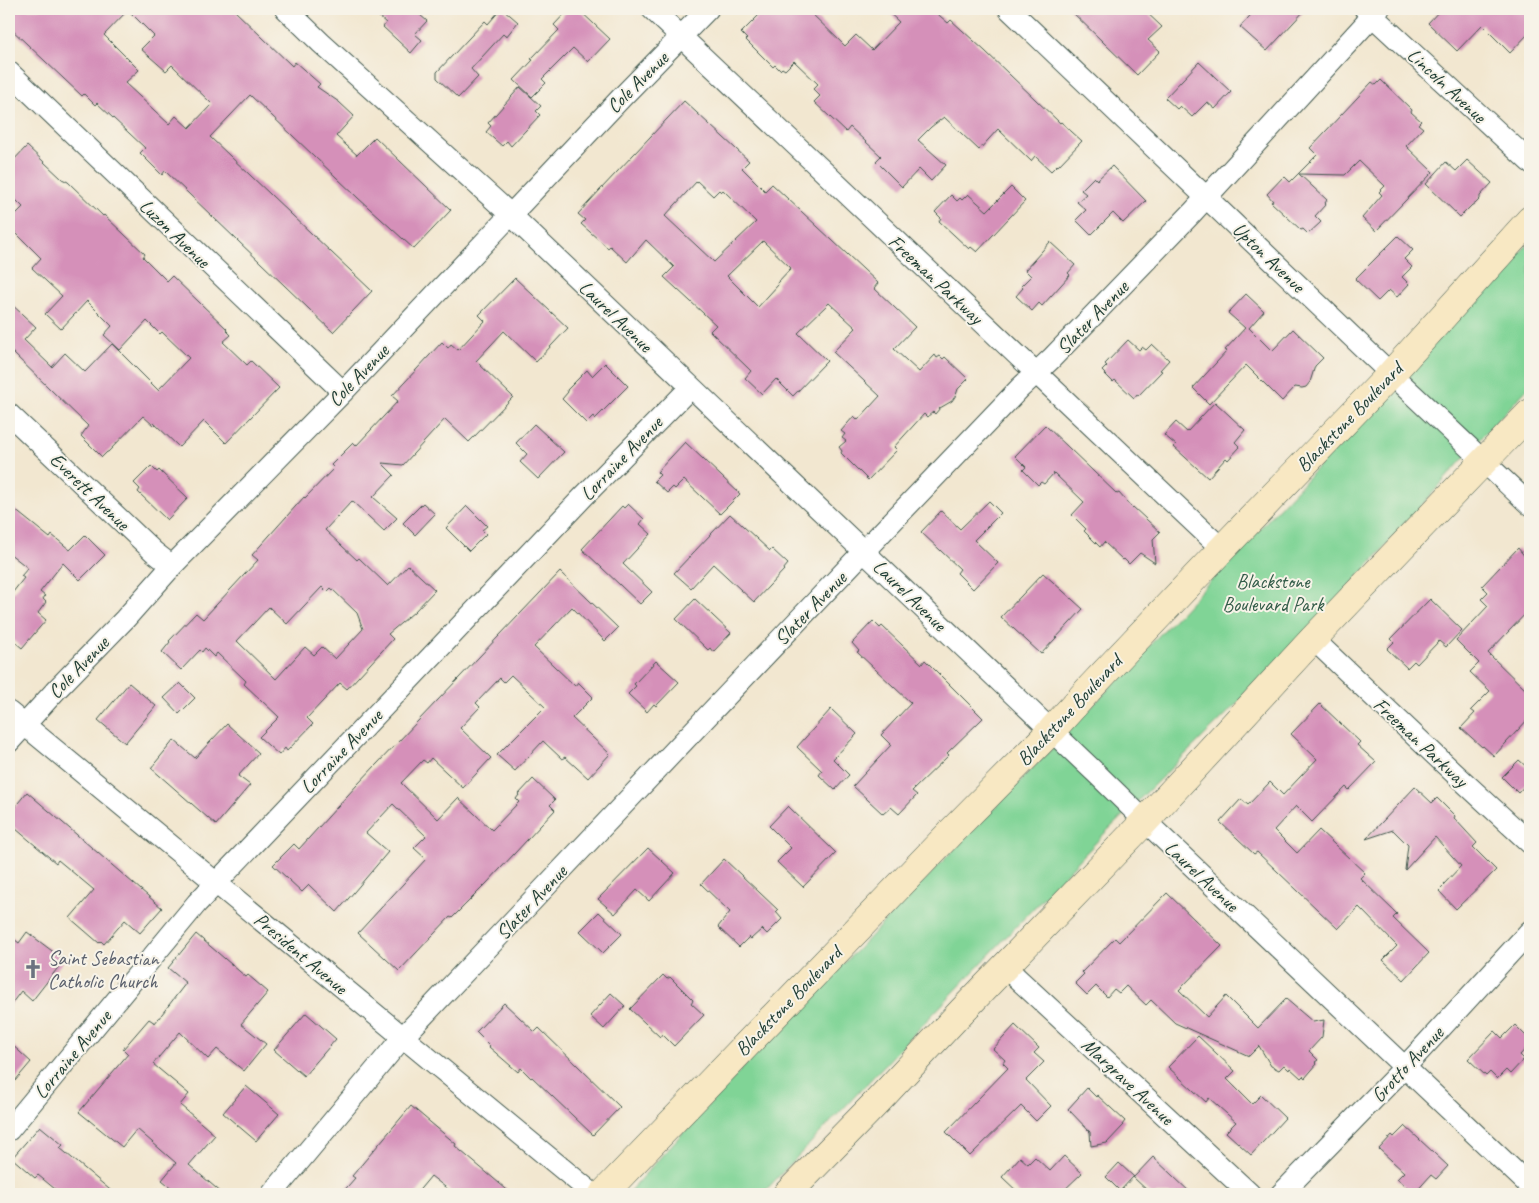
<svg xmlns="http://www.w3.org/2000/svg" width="1539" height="1203" viewBox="0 0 1539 1203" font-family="Caveat,sans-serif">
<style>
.green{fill:#80d496;stroke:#508865}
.building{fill:#d590b9;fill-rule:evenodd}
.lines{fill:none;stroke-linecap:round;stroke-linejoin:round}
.minor-casing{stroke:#3f564b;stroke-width:23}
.secondary-casing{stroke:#3f564b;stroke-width:29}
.minor{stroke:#fff;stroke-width:21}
.secondary{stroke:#f8e8c3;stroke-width:28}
.labels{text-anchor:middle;stroke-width:4;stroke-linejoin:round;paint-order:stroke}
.street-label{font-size:20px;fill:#1f3d34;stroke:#f7f3e8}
.park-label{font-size:20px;fill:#325b48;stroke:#f7f3e8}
.worship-label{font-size:20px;fill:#5b616d;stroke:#f7f3e8;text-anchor:start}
</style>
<rect width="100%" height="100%" fill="#f7f3e8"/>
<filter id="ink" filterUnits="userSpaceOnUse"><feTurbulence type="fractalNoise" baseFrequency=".02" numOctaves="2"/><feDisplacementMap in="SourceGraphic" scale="10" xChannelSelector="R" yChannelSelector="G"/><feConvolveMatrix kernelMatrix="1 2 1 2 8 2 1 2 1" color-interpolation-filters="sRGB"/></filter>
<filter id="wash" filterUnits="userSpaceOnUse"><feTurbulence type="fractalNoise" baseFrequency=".0096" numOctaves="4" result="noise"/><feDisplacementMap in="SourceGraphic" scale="20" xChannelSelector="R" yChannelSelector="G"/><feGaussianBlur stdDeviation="1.12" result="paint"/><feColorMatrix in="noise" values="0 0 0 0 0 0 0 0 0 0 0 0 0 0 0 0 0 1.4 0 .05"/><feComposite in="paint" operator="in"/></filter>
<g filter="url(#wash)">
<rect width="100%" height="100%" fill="#f2e7d0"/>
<path class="green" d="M 1530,242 L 1530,386 L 1491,427 L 1308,634 L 1104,834 L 762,1194 L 627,1194 L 718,1094 L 1083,716 Z"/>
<g id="blocks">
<path class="building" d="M 9,9 L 233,9 L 292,66 L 295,62 L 320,84 L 317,87 L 339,102 L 354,116 L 336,136 L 357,155 L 375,137 L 451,210 L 414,249 L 358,198 L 250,95 L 210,137 L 372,291 L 333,332 L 165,171 L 162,175 L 140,153 L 145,148 L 97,103 L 95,105 L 84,94 L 82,96 L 9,27 ZM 128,10 L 154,36 L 141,49 L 166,71 L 172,65 L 212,104 L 189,128 L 176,116 L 169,124 L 125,83 L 139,70 L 104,35 Z
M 370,9 L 413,9 L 427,21 L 415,34 L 422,40 L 411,53 L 383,27 L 386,23 Z
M 501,9 L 503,9 L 518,22 L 506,37 L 503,34 L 471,69 L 478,77 L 458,98 L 437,78 L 437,72 L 485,21 L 488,24 Z
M 569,9 L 578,9 L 610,39 L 588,62 L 573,48 L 542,79 L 546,83 L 532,97 L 514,80 L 533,60 L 531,59 L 559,30 L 554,25 Z
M 765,9 L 807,9 L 845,46 L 856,35 L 872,50 L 899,22 L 885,9 L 932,9 L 948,23 L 951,20 L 985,51 L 1060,123 L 1061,122 L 1082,141 L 1058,166 L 1057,165 L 1051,171 L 1035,156 L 1031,161 L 998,129 L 979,150 L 944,117 L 931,127 L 918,140 L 946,165 L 931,181 L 919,169 L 902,187 L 876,161 L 881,156 L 850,127 L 846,132 L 814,102 L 820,96 L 813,89 L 818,84 L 794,61 L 785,70 L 782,68 L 780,70 L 775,65 L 773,67 L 746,40 L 747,39 L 741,33 Z
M 1069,9 L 1143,9 L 1162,27 L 1148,40 L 1160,51 L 1137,75 Z
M 1256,9 L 1306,9 L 1267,51 L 1240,27 Z
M 1441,9 L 1530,9 L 1530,32 L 1510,53 L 1482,25 L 1457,51 L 1428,23 Z
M 1199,62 L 1231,92 L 1215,109 L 1207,102 L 1192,117 L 1180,106 L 1177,109 L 1165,98 Z
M 1381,80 L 1412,110 L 1411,112 L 1421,121 L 1418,124 L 1423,128 L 1406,146 L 1433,172 L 1376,231 L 1362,218 L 1382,195 L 1379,192 L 1385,186 L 1359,161 L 1345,175 L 1299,174 L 1327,200 L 1325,203 L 1326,204 L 1315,216 L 1321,222 L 1308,234 L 1303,229 L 1301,230 L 1271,202 L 1273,201 L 1267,194 L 1284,176 L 1290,182 L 1317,155 L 1310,148 L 1372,82 L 1376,85 Z
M 520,87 L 541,106 L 536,111 L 540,115 L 511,146 L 507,141 L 502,146 L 486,132 L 491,126 L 488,123 Z
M 684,101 L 749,161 L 742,168 L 765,191 L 772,184 L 878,283 L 874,288 L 915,327 L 894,349 L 919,372 L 935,355 L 937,358 L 940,356 L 943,359 L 945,357 L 968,379 L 958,389 L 956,395 L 952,401 L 940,408 L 935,414 L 933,412 L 927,417 L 924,414 L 894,447 L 897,450 L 868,480 L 841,453 L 842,451 L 839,447 L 846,441 L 842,438 L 845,434 L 841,431 L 854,416 L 858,420 L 880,396 L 833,352 L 856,328 L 829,303 L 798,333 L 827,361 L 793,396 L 776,379 L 762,394 L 745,378 L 751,371 L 710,331 L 716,325 L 664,277 L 674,267 L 646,240 L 627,262 L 610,246 L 608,248 L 581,224 L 585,220 L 578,214 L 600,190 ZM 697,181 L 713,196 L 719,190 L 721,192 L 723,190 L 756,222 L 714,262 L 665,216 ZM 763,241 L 791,268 L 777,283 L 778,285 L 758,307 L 727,276 Z
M 27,146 L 62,179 L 68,182 L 103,216 L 104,215 L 145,254 L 143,257 L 167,281 L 172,276 L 227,329 L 226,330 L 231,335 L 223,342 L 247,365 L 251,361 L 279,388 L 226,443 L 204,421 L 179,447 L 154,423 L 153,425 L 143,416 L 108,452 L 107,452 L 102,457 L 81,436 L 88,426 L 12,352 L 9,356 L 9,302 L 36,327 L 24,340 L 52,367 L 65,353 L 85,372 L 112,344 L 158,390 L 189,358 L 162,332 L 160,334 L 147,321 L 120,350 L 104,335 L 112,326 L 87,301 L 61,329 L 45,314 L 62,296 L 32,268 L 41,258 L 9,226 L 9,221 L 23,207 L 9,193 L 9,165 Z
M 1467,160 L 1492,183 L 1480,196 L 1480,199 L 1475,204 L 1472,205 L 1460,217 L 1426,184 L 1446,162 L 1456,171 Z
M 1112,166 L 1146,201 L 1123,223 L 1113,213 L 1091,235 L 1076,220 L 1086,210 L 1077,202 L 1086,194 L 1081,190 L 1094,177 L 1097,180 Z
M 1011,187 L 1025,201 L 977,252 L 971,247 L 969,249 L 939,221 L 941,218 L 935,212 L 951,195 L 957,201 L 960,198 L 962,200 L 968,194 L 987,211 Z
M 1398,236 L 1413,250 L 1404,259 L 1412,267 L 1402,277 L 1409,284 L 1397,297 L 1389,290 L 1378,301 L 1355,279 Z
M 1050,242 L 1075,265 L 1068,273 L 1070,275 L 1042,306 L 1039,303 L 1032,311 L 1016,296 L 1023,288 L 1021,286 L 1031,276 L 1025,270 Z
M 515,278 L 568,328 L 536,362 L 504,331 L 476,361 L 513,397 L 469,442 L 445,419 L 403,465 L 382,463 L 394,475 L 373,497 L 397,518 L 384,531 L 352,501 L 325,530 L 357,560 L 359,558 L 388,586 L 408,565 L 435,590 L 414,612 L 388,634 L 393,639 L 347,689 L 340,683 L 307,718 L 313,724 L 287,751 L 285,748 L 279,755 L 259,737 L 279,717 L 244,684 L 246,681 L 217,653 L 214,657 L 205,648 L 202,652 L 200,650 L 181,670 L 162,652 L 170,642 L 169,641 L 196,613 L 203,619 L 258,560 L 252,555 L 304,497 L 305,498 L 334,468 L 331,465 L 353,443 L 356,446 L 398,401 L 392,396 L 442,342 L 448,348 L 451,344 L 458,350 L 485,321 L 479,315 ZM 322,587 L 327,592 L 331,588 L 357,613 L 363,629 L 335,659 L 322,647 L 314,655 L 305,647 L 276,679 L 237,641 L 269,607 L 287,624 Z
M 1246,294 L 1264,311 L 1249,328 L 1272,351 L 1293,329 L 1323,358 L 1315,366 L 1310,382 L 1306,387 L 1302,388 L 1295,387 L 1282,401 L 1246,365 L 1209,404 L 1193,388 L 1227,351 L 1225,350 L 1245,328 L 1228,313 Z
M 1128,340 L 1139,350 L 1142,347 L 1146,350 L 1152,344 L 1169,360 L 1160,370 L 1162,371 L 1138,396 L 1137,394 L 1134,398 L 1115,380 L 1113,382 L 1102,371 L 1107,366 L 1105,364 Z
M 605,363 L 628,386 L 595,419 L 593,416 L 586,423 L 562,399 L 568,392 L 567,390 L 587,370 L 592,376 Z
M 1215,402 L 1245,430 L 1235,442 L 1240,447 L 1228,460 L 1226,458 L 1208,478 L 1174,447 L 1176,445 L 1164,435 L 1176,422 L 1187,432 Z
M 534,424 L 564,452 L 538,479 L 520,462 L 527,454 L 516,443 Z
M 1045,425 L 1117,494 L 1119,493 L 1132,508 L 1133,507 L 1160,532 L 1153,539 L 1155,563 L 1140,553 L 1129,564 L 1124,559 L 1123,560 L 1104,542 L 1100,547 L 1084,531 L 1086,529 L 1072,515 L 1084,502 L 1054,473 L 1044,484 L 1041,482 L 1038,485 L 1023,470 L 1026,467 L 1015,456 Z
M 685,442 L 740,494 L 720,514 L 684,480 L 675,489 L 673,487 L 667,493 L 654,481 L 660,475 L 657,472 Z
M 151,466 L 157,472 L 159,470 L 188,498 L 167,520 L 138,492 L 140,489 L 134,483 Z
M 989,501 L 1001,513 L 974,540 L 998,563 L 973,589 L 957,573 L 960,569 L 921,532 L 941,511 L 960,529 Z
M 423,503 L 435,514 L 415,535 L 403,523 Z
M 628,504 L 644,519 L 640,524 L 651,534 L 623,564 L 652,592 L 640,604 L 582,549 L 622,506 L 624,508 Z
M 9,505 L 50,538 L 52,535 L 70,550 L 85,535 L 105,555 L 80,580 L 63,563 L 40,592 L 45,596 L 43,599 L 46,602 L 38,613 L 46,620 L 22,648 L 9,637 L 9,597 L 24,578 L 21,576 L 28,568 L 9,553 Z
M 467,506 L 487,526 L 482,530 L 486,534 L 469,551 L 446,528 Z
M 730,514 L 770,551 L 772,549 L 788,564 L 783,570 L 784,570 L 754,602 L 713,564 L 691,588 L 674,573 Z
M 1518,548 L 1530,563 L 1530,609 L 1488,653 L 1530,694 L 1530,717 L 1494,756 L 1483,746 L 1482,747 L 1461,728 L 1475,713 L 1471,710 L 1490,691 L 1470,672 L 1479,663 L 1456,640 L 1488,606 L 1481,599 L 1488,592 L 1482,586 Z
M 560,572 L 618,628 L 605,641 L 572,607 L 534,647 L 575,686 L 578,682 L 593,697 L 572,718 L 610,754 L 588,778 L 565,757 L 562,759 L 543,741 L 515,771 L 497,755 L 545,707 L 511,675 L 504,682 L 500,678 L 476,703 L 480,707 L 460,728 L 491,758 L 463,788 L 431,758 L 427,763 L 423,760 L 401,783 L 438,819 L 458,798 L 492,830 L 519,802 L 516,799 L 519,795 L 518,795 L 533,779 L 555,800 L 550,805 L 555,810 L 487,883 L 452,918 L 450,917 L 399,971 L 358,933 L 426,859 L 414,848 L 426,836 L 393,804 L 366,833 L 388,852 L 337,912 L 309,885 L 302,892 L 273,865 L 294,844 L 299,849 L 357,785 Z
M 1043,573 L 1083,609 L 1041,654 L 1001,617 Z
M 695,599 L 731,633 L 713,652 L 710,648 L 708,650 L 676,619 Z
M 1430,599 L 1462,630 L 1446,647 L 1439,641 L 1417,664 L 1414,661 L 1407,668 L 1387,649 L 1394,642 L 1391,639 Z
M 873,621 L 880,628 L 882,626 L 922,664 L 925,660 L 983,718 L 947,753 L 949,755 L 912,791 L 917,795 L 899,814 L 891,807 L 883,814 L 853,786 L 891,745 L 881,735 L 911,703 L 857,652 L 859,651 L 852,643 Z
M 656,661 L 679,682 L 656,706 L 654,704 L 647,712 L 628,694 L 636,686 L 634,684 Z
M 129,683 L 156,706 L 125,743 L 98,720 Z
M 180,683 L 195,698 L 179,714 L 164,698 Z
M 1320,704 L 1360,742 L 1357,745 L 1376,762 L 1349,790 L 1346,787 L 1312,822 L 1296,806 L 1274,830 L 1297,853 L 1319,830 L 1365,873 L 1360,878 L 1397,914 L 1393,918 L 1429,953 L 1404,980 L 1383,960 L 1397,946 L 1359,907 L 1338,929 L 1257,852 L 1254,854 L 1220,822 L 1241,799 L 1248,805 L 1270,782 L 1283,795 L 1317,759 L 1291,734 Z
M 831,709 L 857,734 L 833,759 L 849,775 L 835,790 L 819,775 L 822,771 L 797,747 Z
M 227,724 L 259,753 L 238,776 L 250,785 L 216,825 L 151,768 L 174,740 L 195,758 Z
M 1519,760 L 1530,770 L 1530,780 L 1518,793 L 1502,777 Z
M 1415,787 L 1432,803 L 1437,798 L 1455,816 L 1454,818 L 1477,843 L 1473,847 L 1496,870 L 1456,909 L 1439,891 L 1445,885 L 1444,884 L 1461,866 L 1435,837 L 1405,870 L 1408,845 L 1393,830 L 1366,839 Z
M 27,792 L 162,908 L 140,933 L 125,920 L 104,944 L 101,941 L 99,943 L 70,918 L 94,890 L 58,860 L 56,863 L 9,823 L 9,814 Z
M 788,806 L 836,853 L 803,887 L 777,862 L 791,848 L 769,826 Z
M 648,848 L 675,873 L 649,901 L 637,890 L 615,914 L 598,899 Z
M 724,859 L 778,910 L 776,912 L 782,919 L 767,934 L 762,929 L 751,939 L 749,937 L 739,947 L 718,927 L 730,912 L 701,884 Z
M 1167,893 L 1222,946 L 1179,990 L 1207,1017 L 1226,996 L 1258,1028 L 1286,999 L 1313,1022 L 1324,1020 L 1322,1037 L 1309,1051 L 1318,1060 L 1315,1062 L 1317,1064 L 1305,1078 L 1303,1076 L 1301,1078 L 1290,1068 L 1289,1070 L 1284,1065 L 1279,1070 L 1271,1066 L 1259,1046 L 1249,1056 L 1175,1023 L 1151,1000 L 1146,1005 L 1126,986 L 1119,993 L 1114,989 L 1107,997 L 1096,986 L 1087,995 L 1075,983 L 1084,974 L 1082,972 L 1115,938 L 1119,942 Z
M 599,912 L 622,934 L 603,953 L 580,931 Z
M 27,932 L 64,960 L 32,1001 L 21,991 L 9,1007 L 9,935 L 19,943 Z
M 196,934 L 246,977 L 248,975 L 268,992 L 241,1024 L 266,1044 L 244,1071 L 217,1049 L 208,1059 L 180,1032 L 153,1064 L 189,1094 L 180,1105 L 215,1135 L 189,1165 L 223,1194 L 179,1194 L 162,1180 L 176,1163 L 137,1129 L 122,1147 L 79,1112 L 128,1054 L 123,1049 L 149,1019 L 155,1023 L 186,983 L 168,968 Z
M 663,975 L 667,979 L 670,977 L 693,1000 L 691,1003 L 704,1015 L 674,1046 L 662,1034 L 660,1037 L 630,1009 Z
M 611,993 L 625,1006 L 604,1029 L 590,1016 Z
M 504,1003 L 535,1032 L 539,1028 L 620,1107 L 593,1135 L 532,1077 L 531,1078 L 521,1068 L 518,1072 L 489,1047 L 490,1046 L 476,1032 Z
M 306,1013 L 336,1039 L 304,1076 L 274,1050 Z
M 1015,1025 L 1039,1048 L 1034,1053 L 1044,1062 L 1026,1080 L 1051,1106 L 1036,1121 L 1021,1106 L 970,1156 L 946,1132 L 1008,1068 L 1003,1063 L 1005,1060 L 993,1049 Z
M 1515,1025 L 1530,1040 L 1530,1044 L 1520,1055 L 1524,1059 L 1510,1074 L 1506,1070 L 1497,1079 L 1490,1072 L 1486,1076 L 1468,1059 L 1495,1031 L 1502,1038 Z
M 1198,1036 L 1235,1071 L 1227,1079 L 1252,1104 L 1261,1095 L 1285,1118 L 1251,1155 L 1226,1132 L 1236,1122 L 1209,1098 L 1206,1102 L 1168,1067 Z
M 9,1042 L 31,1062 L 9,1088 Z
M 246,1086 L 279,1114 L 256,1141 L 223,1113 Z
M 1087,1088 L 1096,1097 L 1097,1095 L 1125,1121 L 1122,1125 L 1123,1126 L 1107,1143 L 1091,1146 L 1090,1132 L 1068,1109 Z
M 411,1106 L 456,1144 L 455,1146 L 512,1194 L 454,1194 L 431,1176 L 416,1194 L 341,1194 L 355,1178 L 352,1176 Z
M 40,1126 L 63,1145 L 60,1148 L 115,1194 L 61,1194 L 38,1175 L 35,1178 L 12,1158 Z
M 1405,1126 L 1448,1166 L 1436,1179 L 1431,1175 L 1414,1194 L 1397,1179 L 1404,1172 L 1379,1149 L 1392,1135 L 1394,1137 Z
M 1064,1156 L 1082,1173 L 1060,1194 L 1020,1194 L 1002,1177 L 1020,1157 L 1028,1164 L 1035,1157 L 1050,1171 Z
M 1153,1157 L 1192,1194 L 1151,1194 L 1133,1177 L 1120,1191 L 1106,1177 L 1119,1163 L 1134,1177 Z"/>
</g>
</g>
<g filter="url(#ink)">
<use href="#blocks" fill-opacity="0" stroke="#3f564b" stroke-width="1"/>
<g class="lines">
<g class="minor-casing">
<path id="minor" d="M 286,9 L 321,43 L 511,215 L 1099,776 L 1145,821 L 1530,1186
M 652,9 L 1222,549
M 1009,9 L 1391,374 L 1530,505
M 1365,9 L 1530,162
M 9,72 L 343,392
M 9,414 L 154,552 L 172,566
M 1313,639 L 1452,771 L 1530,843
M 9,712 L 593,1194
M 9,742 L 58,688 L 125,619 L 172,566 L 343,392 L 623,96 L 708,9
M 1005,967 L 1250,1194
M 9,1130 L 197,903 L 584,496 L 691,387
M 272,1194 L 403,1037 L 864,551 L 1020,388 L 1051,359 L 1192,213 L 1379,9
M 1281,1194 L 1404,1068 L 1530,931"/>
</g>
<g class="secondary-casing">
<path id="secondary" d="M 603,1194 L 951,832 L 1052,730 L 1089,689 L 1222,549 L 1391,374 L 1530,220
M 787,1194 L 878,1101 L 962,1011 L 1145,821 L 1313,639 L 1530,413"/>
</g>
<use href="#minor" class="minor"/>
<use href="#secondary" class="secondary"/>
</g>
</g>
<defs>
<g id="church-bare" transform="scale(1.5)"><path d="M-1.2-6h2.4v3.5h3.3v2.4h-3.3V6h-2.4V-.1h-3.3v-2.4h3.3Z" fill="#6b7280" stroke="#f7f3e8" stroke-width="2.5" paint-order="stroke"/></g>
</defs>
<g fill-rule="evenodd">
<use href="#church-bare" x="33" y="969"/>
</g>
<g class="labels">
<g class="street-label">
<text transform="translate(637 82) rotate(-45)" y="7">Cole Avenue</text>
<text transform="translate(1447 85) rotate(43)" y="7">Lincoln Avenue</text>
<text transform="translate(175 233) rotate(44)" y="7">Luzon Avenue</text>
<text transform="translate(1269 257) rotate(44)" y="7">Upton Avenue</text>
<text transform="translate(936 279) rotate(43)" y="7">Freeman Parkway</text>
<text transform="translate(616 316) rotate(44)" y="7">Laurel Avenue</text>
<text transform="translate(1092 317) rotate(-46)" y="7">Slater Avenue</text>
<text transform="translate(358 375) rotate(-46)" y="7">Cole Avenue</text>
<text transform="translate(1349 417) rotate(-46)" y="7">Blackstone Boulevard</text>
<text transform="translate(621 458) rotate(-46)" y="7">Lorraine Avenue</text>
<text transform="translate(90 491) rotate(44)" y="7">Everett Avenue</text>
<text transform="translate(910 595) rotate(44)" y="7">Laurel Avenue</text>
<text transform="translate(810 608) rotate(-46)" y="7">Slater Avenue</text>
<text transform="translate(78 667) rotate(-46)" y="7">Cole Avenue</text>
<text transform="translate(1069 710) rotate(-47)" y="7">Blackstone Boulevard</text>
<text transform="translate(1421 742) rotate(43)" y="7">Freeman Parkway</text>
<text transform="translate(341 751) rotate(-46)" y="7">Lorraine Avenue</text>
<text transform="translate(1202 876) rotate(43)" y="7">Laurel Avenue</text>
<text transform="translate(531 902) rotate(-47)" y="7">Slater Avenue</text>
<text transform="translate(301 953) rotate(40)" y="7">President Avenue</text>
<text transform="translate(788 1001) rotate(-46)" y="7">Blackstone Boulevard</text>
<text transform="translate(72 1054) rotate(-50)" y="7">Lorraine Avenue</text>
<text transform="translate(1407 1064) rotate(-47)" y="7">Grotto Avenue</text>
<text transform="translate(1128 1081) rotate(43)" y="7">Margrave Avenue</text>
</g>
<g class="park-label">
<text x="1273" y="588">Blackstone<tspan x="1273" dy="23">Boulevard Park</tspan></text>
</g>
<g class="worship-label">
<text x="48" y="965">Saint Sebastian<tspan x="48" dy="23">Catholic Church</tspan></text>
</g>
</g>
<rect width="1539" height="1203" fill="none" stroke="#f7f3e8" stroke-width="30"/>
</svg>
